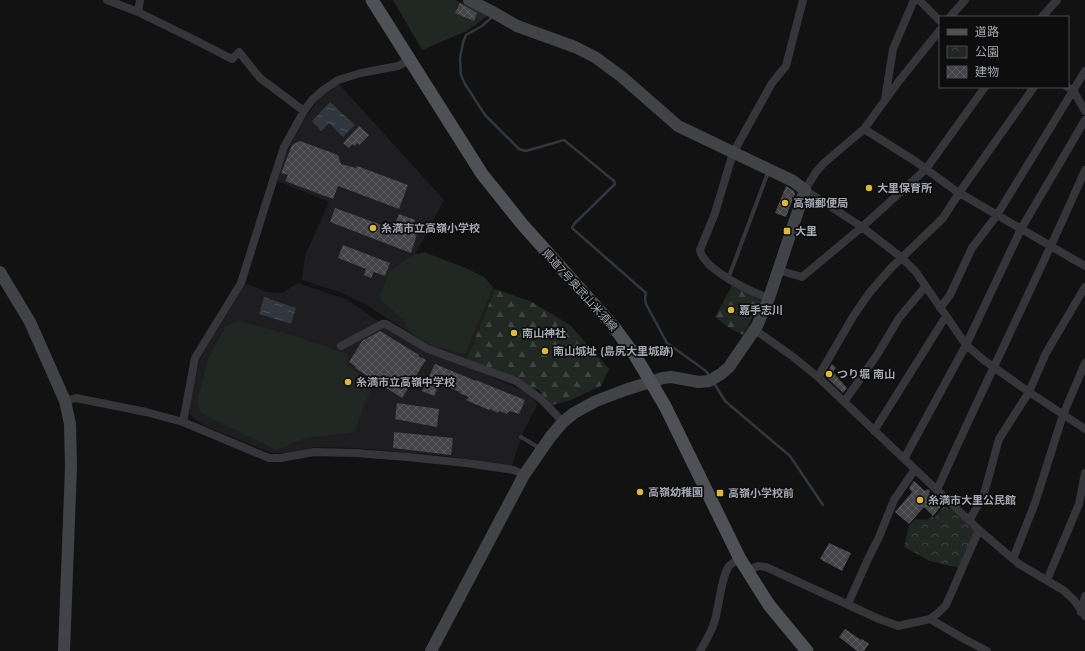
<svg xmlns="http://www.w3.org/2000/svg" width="1085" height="651" viewBox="0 0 1085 651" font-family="Mulish,'Noto Sans JP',sans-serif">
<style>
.built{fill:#1e1e20}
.grass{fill:#212722}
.forest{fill:url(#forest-firs)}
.park{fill:url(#park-crowns)}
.water{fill:url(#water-ripples)}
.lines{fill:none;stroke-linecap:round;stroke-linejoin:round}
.stream{stroke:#31373e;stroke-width:2.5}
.building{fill:url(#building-cross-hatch)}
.lane{stroke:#36363a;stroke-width:4}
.street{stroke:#36363a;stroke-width:8}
.secondary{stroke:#424347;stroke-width:12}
.primary{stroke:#505156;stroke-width:13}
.poi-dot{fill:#d9b844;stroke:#0d0d0e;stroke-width:1.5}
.labels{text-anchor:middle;stroke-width:3.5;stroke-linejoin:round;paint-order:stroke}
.poi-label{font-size:11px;font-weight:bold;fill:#a5a8b2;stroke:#0d0d0e;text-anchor:start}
.street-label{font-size:11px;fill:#a5a8b2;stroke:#0d0d0e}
</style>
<defs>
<pattern id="forest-firs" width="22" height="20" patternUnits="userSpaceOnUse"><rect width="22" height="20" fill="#212722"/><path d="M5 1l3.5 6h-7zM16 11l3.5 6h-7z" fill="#3e4440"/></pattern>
<pattern id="park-crowns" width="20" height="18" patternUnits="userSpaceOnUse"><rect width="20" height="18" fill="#212722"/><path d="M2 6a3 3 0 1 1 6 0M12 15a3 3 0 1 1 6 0" fill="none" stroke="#3e4440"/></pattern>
<pattern id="water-ripples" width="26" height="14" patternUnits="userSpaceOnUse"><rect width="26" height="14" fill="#31373e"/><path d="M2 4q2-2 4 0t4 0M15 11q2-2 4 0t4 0" fill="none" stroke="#4c5158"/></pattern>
<pattern id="building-cross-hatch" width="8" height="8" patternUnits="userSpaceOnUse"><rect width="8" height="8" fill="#444448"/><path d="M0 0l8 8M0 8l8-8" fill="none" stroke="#5c5c60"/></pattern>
</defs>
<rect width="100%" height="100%" fill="#121213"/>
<path class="built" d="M 339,84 L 444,200 L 416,253 L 455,270 L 495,289 L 467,359 L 430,346 L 365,304 L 339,292 L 302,280 L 305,256 L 329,202 L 277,181 L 285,156 L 301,124 L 322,95 Z
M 246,283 L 266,292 L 282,293 L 298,283 L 348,300 L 385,326 L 476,370 L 528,393 L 538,404 L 524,430 L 512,465 L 509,466 L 455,457 L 354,448 L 315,447 L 289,453 L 271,453 L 203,425 L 192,417 L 190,414 L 190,400 L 200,358 Z"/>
<path class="grass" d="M 393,0 L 455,0 L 489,15 L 467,31 L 422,50 Z
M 424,252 L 468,269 L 484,277 L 493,287 L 465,354 L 431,345 L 409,331 L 403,320 L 379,298 L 389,272 L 409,257 Z
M 239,321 L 288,334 L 348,354 L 346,365 L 373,383 L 354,432 L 306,438 L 276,450 L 201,413 L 197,402 L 208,359 L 226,326 Z"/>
<path class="forest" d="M 732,286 L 761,300 L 761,302 L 743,335 L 729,328 L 715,317 Z
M 495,289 L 532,302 L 570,325 L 609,369 L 601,386 L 568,401 L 552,405 L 538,390 L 505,374 L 467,359 Z"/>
<path class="park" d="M 944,506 L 952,510 L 975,532 L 959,568 L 930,561 L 904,547 L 909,526 L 915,519 L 927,520 L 931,516 L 934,518 Z"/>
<path class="water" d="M 330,102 L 355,125 L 343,137 L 329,123 L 321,131 L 312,121 Z
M 264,297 L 296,308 L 291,324 L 259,314 Z"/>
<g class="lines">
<path class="stream" d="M 492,17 L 482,26 L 466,35 L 463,43 L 460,58 L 461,75 L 465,84 L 485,115 L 519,149 L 526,151 L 564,140 L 614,181 L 615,184 L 574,224 L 572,228 L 646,293 L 645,298 L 646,304 L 667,343 L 706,371 L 710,377
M 714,383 L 725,401 L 790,456 L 823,505"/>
</g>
<path class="building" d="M 460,3 L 477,13 L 474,21 L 455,13 Z
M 359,126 L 369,135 L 359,145 L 357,143 L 355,146 L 352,144 L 349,148 L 343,143 Z
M 300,141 L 338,155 L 341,164 L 356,168 L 357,166 L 408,185 L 399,209 L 338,186 L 333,199 L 285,181 L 288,175 L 281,173 L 283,168 L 292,145 Z
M 786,186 L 794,191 L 795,194 L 786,217 L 775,213 Z
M 335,208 L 393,229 L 399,214 L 415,220 L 413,225 L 418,226 L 415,233 L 417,234 L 411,253 L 330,222 Z
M 343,245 L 390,263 L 385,276 L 374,272 L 371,278 L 364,275 L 366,269 L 338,258 Z
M 380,331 L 419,355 L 418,356 L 426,360 L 402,398 L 355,368 L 356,367 L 349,362 L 362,341 Z
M 435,364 L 476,381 L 476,380 L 525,400 L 519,414 L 509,411 L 507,414 L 499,411 L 498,413 L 490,409 L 489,410 L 466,400 L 469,397 L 459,393 L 460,392 L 440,384 L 434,396 L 422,391 Z
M 832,364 L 836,368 L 833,372 L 847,388 L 843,393 L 825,376 Z
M 397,403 L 439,409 L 437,427 L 395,419 Z
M 394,432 L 453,438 L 451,455 L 393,448 Z
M 914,481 L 925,491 L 928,489 L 930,491 L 929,494 L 942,505 L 933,516 L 924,507 L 909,524 L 895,512 L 912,492 L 909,488 Z
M 829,543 L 851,553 L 842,571 L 820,559 Z
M 845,629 L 861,640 L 862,639 L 869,644 L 864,651 L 857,651 L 839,637 Z"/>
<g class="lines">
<path class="lane" d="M 728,279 L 769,170
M 521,437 L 541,449"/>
<path class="street" d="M 107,0 L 138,12 L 191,38 L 232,59 L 239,52 L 260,78 L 304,111
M 919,0 L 940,21
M 138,12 L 140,0
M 950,17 L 965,0
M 1042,17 L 1057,0
M 940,30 L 899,81 L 864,129 L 824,163 L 816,172 L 805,190 L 862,227 L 902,258 L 916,272 L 966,345 L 985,361 L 1029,392 L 1085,429
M 1067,87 L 1073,90 L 1085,111
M 885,99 L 893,49 L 914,0
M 864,129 L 915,161 L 956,191 L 1085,266
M 778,270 L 802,277 L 862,227 L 926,169 L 985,87
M 769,298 C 751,292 704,270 700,250 L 715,213 L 733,153 L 772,83 L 786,66 L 803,0
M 940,308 L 950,295 L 972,248 L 997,215 L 1085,71
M 755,330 L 792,356 L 818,377 L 979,530 L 1019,564 L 1063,590 L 1074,600 L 1085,616
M 341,346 L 382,324 L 386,324 L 428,349 L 516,381 L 541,399 L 563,422
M 818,377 L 854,315 L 870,292 L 891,268 L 943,218 L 959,193 L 1034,87
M 65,401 L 76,398 L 146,412 L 183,422 L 269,458 L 281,458 L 314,452 L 356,453 L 407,457 L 466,463 L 514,470 L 524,475
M 844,402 L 877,355 L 899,318 L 925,287
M 183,422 L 195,358 L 241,283 L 272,184 L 284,147 L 304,111 L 312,100 L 323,90 L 338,80 L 361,73 L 398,66 L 409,60
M 874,431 L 946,316
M 904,459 L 966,345 L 1021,229 L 1085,120
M 937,490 C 985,382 1038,278 1085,170
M 969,521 L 984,494 L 999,439 L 1029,392 L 1046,353 L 1085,287
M 1013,559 L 1035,503 L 1063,415 L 1085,363
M 747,571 L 758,566 L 766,567 L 879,619 L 898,626 L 930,619 L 938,613 L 946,605 L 979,530
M 1047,580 L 1079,504 L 1085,473
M 848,604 L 868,559 L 879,537 L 894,500 L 915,469
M 1081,612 L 1085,596
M 930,619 L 966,640 L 987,651
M 700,651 C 706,641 712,631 715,620 C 719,606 721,578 729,566 C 732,563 736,561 740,559"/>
<path class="secondary" d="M 0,272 L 30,322 L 65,401 L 70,424 L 71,467 L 64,651
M 431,651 L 524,475 L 551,436 L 563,422 L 574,413 L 596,401 L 625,390 L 663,378 L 671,377 L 699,382 L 709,381 L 721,374 L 729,367 L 757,326 L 769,298 L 805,190 L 793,181 L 678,126 L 622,77 L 595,57 L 575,47 L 517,26 L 491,11 L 469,0"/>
<path class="primary" d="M 372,0 L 482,174 L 522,224 L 614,327 L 636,357 L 665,406 L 740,559 L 769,605 L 807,651"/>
</g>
<g class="poi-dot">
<circle cx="869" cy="188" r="4"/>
<circle cx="785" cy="203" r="4"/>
<circle cx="373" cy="228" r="4"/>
<rect x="783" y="227" width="8" height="8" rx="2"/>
<circle cx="731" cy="310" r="4"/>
<circle cx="514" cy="333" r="4"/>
<circle cx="545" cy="351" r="4"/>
<circle cx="829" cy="374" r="4"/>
<circle cx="348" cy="382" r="4"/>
<circle cx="640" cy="492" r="4"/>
<rect x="716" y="489" width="8" height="8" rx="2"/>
<circle cx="920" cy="500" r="4"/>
</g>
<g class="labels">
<g class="poi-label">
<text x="877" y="192">大里保育所</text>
<text x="793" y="207">高嶺郵便局</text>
<text x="381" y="232">糸満市立高嶺小学校</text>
<text x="795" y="235">大里</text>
<text x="739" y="314">嘉手志川</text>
<text x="522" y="337">南山神社</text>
<text x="553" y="355">南山城址 (島尻大里城跡)</text>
<text x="837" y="378">つり堀 南山</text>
<text x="356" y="386">糸満市立高嶺中学校</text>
<text x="648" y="496">高嶺幼稚園</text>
<text x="728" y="497">高嶺小学校前</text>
<text x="928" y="504">糸満市大里公民館</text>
</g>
<g class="street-label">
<text transform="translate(580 290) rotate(48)" y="4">県道7号奥武山米須線</text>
</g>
</g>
<rect x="939" y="16" width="130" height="72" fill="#0d0d0e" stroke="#4a4b50"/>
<rect x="947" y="29" width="20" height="6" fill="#505156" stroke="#4a4b50"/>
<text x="975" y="36" font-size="12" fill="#a5a8b2">道路</text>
<rect x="947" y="46" width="20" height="12" fill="url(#park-crowns)" stroke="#4a4b50"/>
<text x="975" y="56" font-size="12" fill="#a5a8b2">公園</text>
<rect x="947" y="66" width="20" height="12" fill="url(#building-cross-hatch)" stroke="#4a4b50"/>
<text x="975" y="76" font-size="12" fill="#a5a8b2">建物</text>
</svg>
